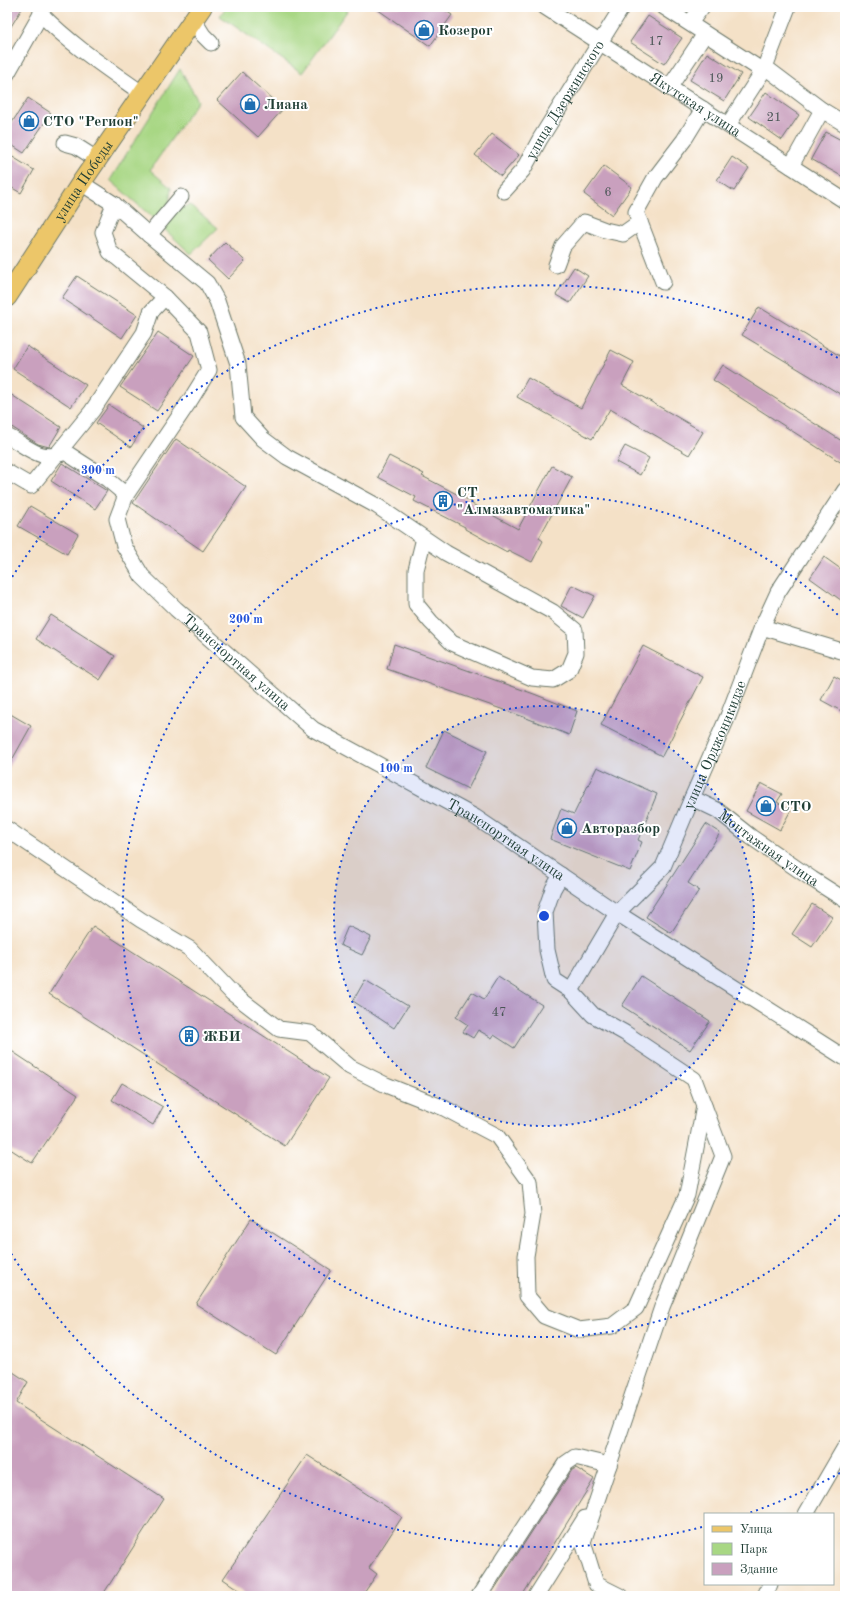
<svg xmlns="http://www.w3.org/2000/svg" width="852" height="1603" viewBox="0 0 852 1603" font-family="'Old Standard TT',serif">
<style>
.green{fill:#a8d784;stroke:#648a5c}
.building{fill:#c9a0be}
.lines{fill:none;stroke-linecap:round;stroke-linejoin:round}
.minor-casing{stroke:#6a7667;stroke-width:17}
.major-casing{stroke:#6a7667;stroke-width:21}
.minor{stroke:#fff;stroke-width:15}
.major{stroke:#ecc669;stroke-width:19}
.ring{fill:none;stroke:#1d4ed8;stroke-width:2;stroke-dasharray:2 4}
.labels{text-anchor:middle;stroke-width:4;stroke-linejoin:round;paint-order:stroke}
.number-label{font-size:13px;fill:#4a5656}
.poi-label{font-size:15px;font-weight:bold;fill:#1f3d34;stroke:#fff;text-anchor:start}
.street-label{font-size:15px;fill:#1f3d34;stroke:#fff}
.centre{fill:#1d4ed8;stroke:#fff;stroke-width:2}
.ring-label{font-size:12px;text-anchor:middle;font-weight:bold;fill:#1d4ed8;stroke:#fff;stroke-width:4;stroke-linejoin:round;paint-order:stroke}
</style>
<rect width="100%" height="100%" fill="#fff"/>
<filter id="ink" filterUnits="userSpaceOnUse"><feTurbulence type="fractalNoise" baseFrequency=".025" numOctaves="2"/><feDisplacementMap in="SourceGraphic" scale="8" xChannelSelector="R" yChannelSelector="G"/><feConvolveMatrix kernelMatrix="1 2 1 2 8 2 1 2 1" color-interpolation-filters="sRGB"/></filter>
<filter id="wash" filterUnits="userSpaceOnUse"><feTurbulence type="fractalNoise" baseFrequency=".012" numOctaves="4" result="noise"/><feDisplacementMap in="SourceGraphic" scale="16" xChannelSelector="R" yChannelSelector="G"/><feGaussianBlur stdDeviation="0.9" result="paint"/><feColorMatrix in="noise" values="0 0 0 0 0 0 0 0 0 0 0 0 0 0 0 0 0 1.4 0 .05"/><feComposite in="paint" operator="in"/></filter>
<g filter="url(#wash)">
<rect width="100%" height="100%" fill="#f4e1c7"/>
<path class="green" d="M 226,7 L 350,7 L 302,73 L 220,16 Z
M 180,69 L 198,101 L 150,170 L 171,188 L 169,205 L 153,218 L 110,180 Z
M 190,205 L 218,228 L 191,254 L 161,226 L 174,210 Z"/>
<g id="blocks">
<path class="building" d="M 7,7 L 23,7 L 7,33 Z
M 374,7 L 440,7 L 452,15 L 430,46 Z
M 648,16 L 682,38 L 664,64 L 630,42 Z
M 707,53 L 741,74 L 724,101 L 690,80 Z
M 242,72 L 283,109 L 258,137 L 217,100 Z
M 766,92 L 799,115 L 782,140 L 749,117 Z
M 28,98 L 51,113 L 24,153 L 7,142 L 7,130 Z
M 826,132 L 845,142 L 845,178 L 811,159 Z
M 492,134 L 519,155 L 501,176 L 475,155 Z
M 11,156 L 34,170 L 21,193 L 7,185 L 7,164 Z
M 732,157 L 749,168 L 734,191 L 717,180 Z
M 604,166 L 632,187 L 612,215 L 584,194 Z
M 225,242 L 245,261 L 228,279 L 208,260 Z
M 574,267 L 588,276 L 570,303 L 556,295 Z
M 77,276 L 137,315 L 122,338 L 62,298 Z
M 759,307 L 845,359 L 845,397 L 742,335 Z
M 158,332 L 194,356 L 157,411 L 120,387 Z
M 27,346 L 86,385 L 71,407 L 13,369 Z
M 611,350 L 634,362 L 622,385 L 703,432 L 689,455 L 610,409 L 592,439 L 517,397 L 528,378 L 581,408 Z
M 723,365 L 845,443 L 845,465 L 713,380 Z
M 7,392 L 61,427 L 49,447 L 38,444 L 7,424 Z
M 109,405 L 143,428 L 131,447 L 96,423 Z
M 176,439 L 246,487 L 203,551 L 133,503 Z
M 625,446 L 649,458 L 640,475 L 616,462 Z
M 389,456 L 424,474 L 422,476 L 472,502 L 472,504 L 518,529 L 552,466 L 572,477 L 539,538 L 543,541 L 532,562 L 508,550 L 507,552 L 465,529 L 465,527 L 414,501 L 416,497 L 378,477 Z
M 62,463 L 107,491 L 95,509 L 51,481 Z
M 30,506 L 78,534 L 67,554 L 18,526 Z
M 824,557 L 845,572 L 845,603 L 810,578 Z
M 572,585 L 595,596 L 583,618 L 561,606 Z
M 51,615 L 115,656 L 100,680 L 36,639 Z
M 394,644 L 534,694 L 577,711 L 569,735 L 524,717 L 387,669 Z
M 643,646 L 703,677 L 662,756 L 601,725 Z
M 834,676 L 845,682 L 845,713 L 821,700 Z
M 7,712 L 31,726 L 7,769 Z
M 444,730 L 487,751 L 468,789 L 426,768 Z
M 597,767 L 657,794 L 638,840 L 642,842 L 630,871 L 550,839 L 561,809 L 574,814 Z
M 761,783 L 782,794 L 777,802 L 791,810 L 780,830 L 746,811 Z
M 706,824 L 720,833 L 688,883 L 699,890 L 671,933 L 646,917 Z
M 812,904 L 832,917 L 812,947 L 792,934 Z
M 93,926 L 329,1078 L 285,1146 L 49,994 Z
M 348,926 L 371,937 L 362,955 L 340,945 Z
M 641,976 L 710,1021 L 690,1050 L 622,1006 Z
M 498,977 L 542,1005 L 514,1048 L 494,1035 L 492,1038 L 478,1030 L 473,1038 L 463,1032 L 468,1025 L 456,1017 L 472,992 L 484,999 Z
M 365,980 L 408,1006 L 394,1028 L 353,1001 Z
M 7,1048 L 78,1095 L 32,1163 L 7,1147 Z
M 122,1083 L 163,1107 L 153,1125 L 112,1100 Z
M 251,1219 L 331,1270 L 276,1355 L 196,1304 Z
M 7,1368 L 28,1382 L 16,1403 L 164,1499 L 102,1596 L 7,1596 Z
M 307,1455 L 402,1517 L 369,1568 L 377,1574 L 362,1596 L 248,1596 L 223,1579 Z
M 576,1468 L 594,1479 L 522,1596 L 490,1596 L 572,1470 Z"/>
</g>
</g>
<g filter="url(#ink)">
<use href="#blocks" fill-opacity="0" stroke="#6a7667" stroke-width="1"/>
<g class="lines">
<g class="minor-casing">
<g id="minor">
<path d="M 41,7 L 41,14 C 71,45 108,69 143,94"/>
<path id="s1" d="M 545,7 L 845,201"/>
<path d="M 664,7 L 763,71 L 765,67 L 822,110 L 845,124"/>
<path d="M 193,19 L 203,35 L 211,43"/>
<path d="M 690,23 L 702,7"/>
<path d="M 765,67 L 788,7"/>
<path d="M 7,74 L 41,14"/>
<path d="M 669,88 L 705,34"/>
<path d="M 728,125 L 763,71"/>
<path d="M 65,143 L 76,146 L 98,160"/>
<path d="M 791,166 L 822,110"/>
<path d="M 81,183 L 114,204 L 149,235 L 207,283 L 217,301 L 238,364 L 243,417 L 263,439 L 287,457 L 377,506 L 446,553 L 553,612 L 575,630 L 576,653 L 569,670 L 553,680 L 532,678 L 452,643 L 431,622 L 416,604 L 416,570 L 424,538"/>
<path id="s2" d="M 504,191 L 523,170 L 540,139 L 622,7"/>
<path id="s3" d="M 114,204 L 103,232 L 110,252 L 165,297 L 199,332 L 209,370 L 191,399 L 126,495 L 117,519 L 124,546 L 142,576 L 176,609 L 313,729 L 475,817 L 617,913 L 845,1058"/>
<path d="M 149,235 L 181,197"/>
<path d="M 556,265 L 563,246 L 584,222 L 605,230 L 623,234 L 640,222"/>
<path d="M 663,282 L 636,212 L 655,178 L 684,140 L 703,109"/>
<path d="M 7,436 C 29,447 40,463 65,452 L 107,479 L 126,495"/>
<path d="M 7,472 L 31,486 L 92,411 L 144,333 L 151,312 L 165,297"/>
<path d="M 762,627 L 845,652"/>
<path id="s4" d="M 692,798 L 717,810 L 751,837 L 812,879 L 845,900"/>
<path d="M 7,829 L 141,920 L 190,949 L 232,993 L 279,1029 L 310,1033 L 350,1067 L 386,1085 L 444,1108 L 497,1136 L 530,1182 L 533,1214 L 526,1256 L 527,1296 L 544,1316 L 579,1330 L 612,1326 L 636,1308 L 687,1195 L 704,1106"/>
<path d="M 561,875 L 553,889 L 545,912 L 547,950 L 554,980 L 571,991 L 593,1015 L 625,1033 L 694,1079 L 723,1156 L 662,1307 L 583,1542 L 596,1584 L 620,1596"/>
<path id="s5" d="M 571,991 L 617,913 L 663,867 L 692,798 L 728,716 L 762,627 L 778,592 L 845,490"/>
<path d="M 806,1514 L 845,1447"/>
<path d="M 479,1596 L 565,1464 L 575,1457 L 609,1465"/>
<path d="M 536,1596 L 585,1518"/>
<path d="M 765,1596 L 770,1584"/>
</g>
</g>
<g class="major-casing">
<g id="major">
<path id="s6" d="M 7,297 L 81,183 L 202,7"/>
</g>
</g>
<use href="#minor" class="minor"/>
<use href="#major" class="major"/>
</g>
</g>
<circle cx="544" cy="916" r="210" fill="#1d4ed8" fill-opacity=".12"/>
<g class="ring">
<circle cx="544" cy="916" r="210"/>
<path d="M844 1211A421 421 0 1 1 844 621"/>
<path d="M840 1473A631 631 0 0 1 749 1513M702 1527A631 631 0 0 1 9 1250M9 582A631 631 0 0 1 840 359"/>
</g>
<defs>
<g id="shop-ring" transform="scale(1)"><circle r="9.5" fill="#fff" stroke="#1f6fb2" stroke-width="1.5"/><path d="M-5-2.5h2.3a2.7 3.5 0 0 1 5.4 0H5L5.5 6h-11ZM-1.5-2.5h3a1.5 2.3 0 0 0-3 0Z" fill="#1f6fb2"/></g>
<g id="building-ring" transform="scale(1)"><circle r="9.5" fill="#fff" stroke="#1f6fb2" stroke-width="1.5"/><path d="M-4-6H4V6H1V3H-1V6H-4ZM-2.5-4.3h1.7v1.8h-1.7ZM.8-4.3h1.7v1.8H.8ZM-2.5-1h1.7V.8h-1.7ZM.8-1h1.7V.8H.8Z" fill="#1f6fb2"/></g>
</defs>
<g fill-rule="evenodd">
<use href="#shop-ring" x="424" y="30"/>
<use href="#shop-ring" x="250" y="104"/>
<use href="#shop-ring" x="29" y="121"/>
<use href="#building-ring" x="443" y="501"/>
<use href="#shop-ring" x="766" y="806"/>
<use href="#shop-ring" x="567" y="828"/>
<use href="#building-ring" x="189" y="1036"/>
</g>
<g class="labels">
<g class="number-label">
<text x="656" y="45">17</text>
<text x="716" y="82">19</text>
<text x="774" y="121">21</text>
<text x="608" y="196">6</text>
<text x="499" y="1016">47</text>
</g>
<g class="poi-label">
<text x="438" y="35">Козерог</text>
<text x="264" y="109">Лиана</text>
<text x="43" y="126">СТО "Регион"</text>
<text x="457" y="497">СТ<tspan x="457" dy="17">"Алмазавтоматика"</tspan></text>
<text x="780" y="811">СТО</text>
<text x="581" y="833">Авторазбор</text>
<text x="203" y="1041">ЖБИ</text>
</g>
<g class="street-label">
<text dy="5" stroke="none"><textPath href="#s2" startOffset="110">улица Дзержинского</textPath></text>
<text dy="5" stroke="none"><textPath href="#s1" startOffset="179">Якутская улица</textPath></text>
<text dy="5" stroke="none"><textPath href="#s6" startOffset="139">улица Победы</textPath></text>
<text dy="5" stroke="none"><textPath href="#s3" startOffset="577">Транспортная улица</textPath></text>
<text dy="5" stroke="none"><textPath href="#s5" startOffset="288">улица Орджоникидзе</textPath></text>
<text dy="5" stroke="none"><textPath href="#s3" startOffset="901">Транспортная улица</textPath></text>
<text dy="5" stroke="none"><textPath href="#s4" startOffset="92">Монтажная улица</textPath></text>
</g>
</g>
<circle cx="544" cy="916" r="6" class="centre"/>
<g class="ring-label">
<text x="98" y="474">300 m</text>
<text x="246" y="623">200 m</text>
<text x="396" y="772">100 m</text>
</g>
<rect width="852" height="1603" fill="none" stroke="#fff" stroke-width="24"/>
<rect x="704" y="1513" width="130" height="72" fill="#ffffff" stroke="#a5b1ae"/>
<rect x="712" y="1526" width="20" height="6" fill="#ecc669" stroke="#a5b1ae"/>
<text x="740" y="1533" font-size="12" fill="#1f3d34">Улица</text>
<rect x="712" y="1543" width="20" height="12" fill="#a8d784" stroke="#a5b1ae"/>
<text x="740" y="1553" font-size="12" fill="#1f3d34">Парк</text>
<rect x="712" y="1563" width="20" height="12" fill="#c9a0be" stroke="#a5b1ae"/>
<text x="740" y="1573" font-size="12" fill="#1f3d34">Здание</text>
</svg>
